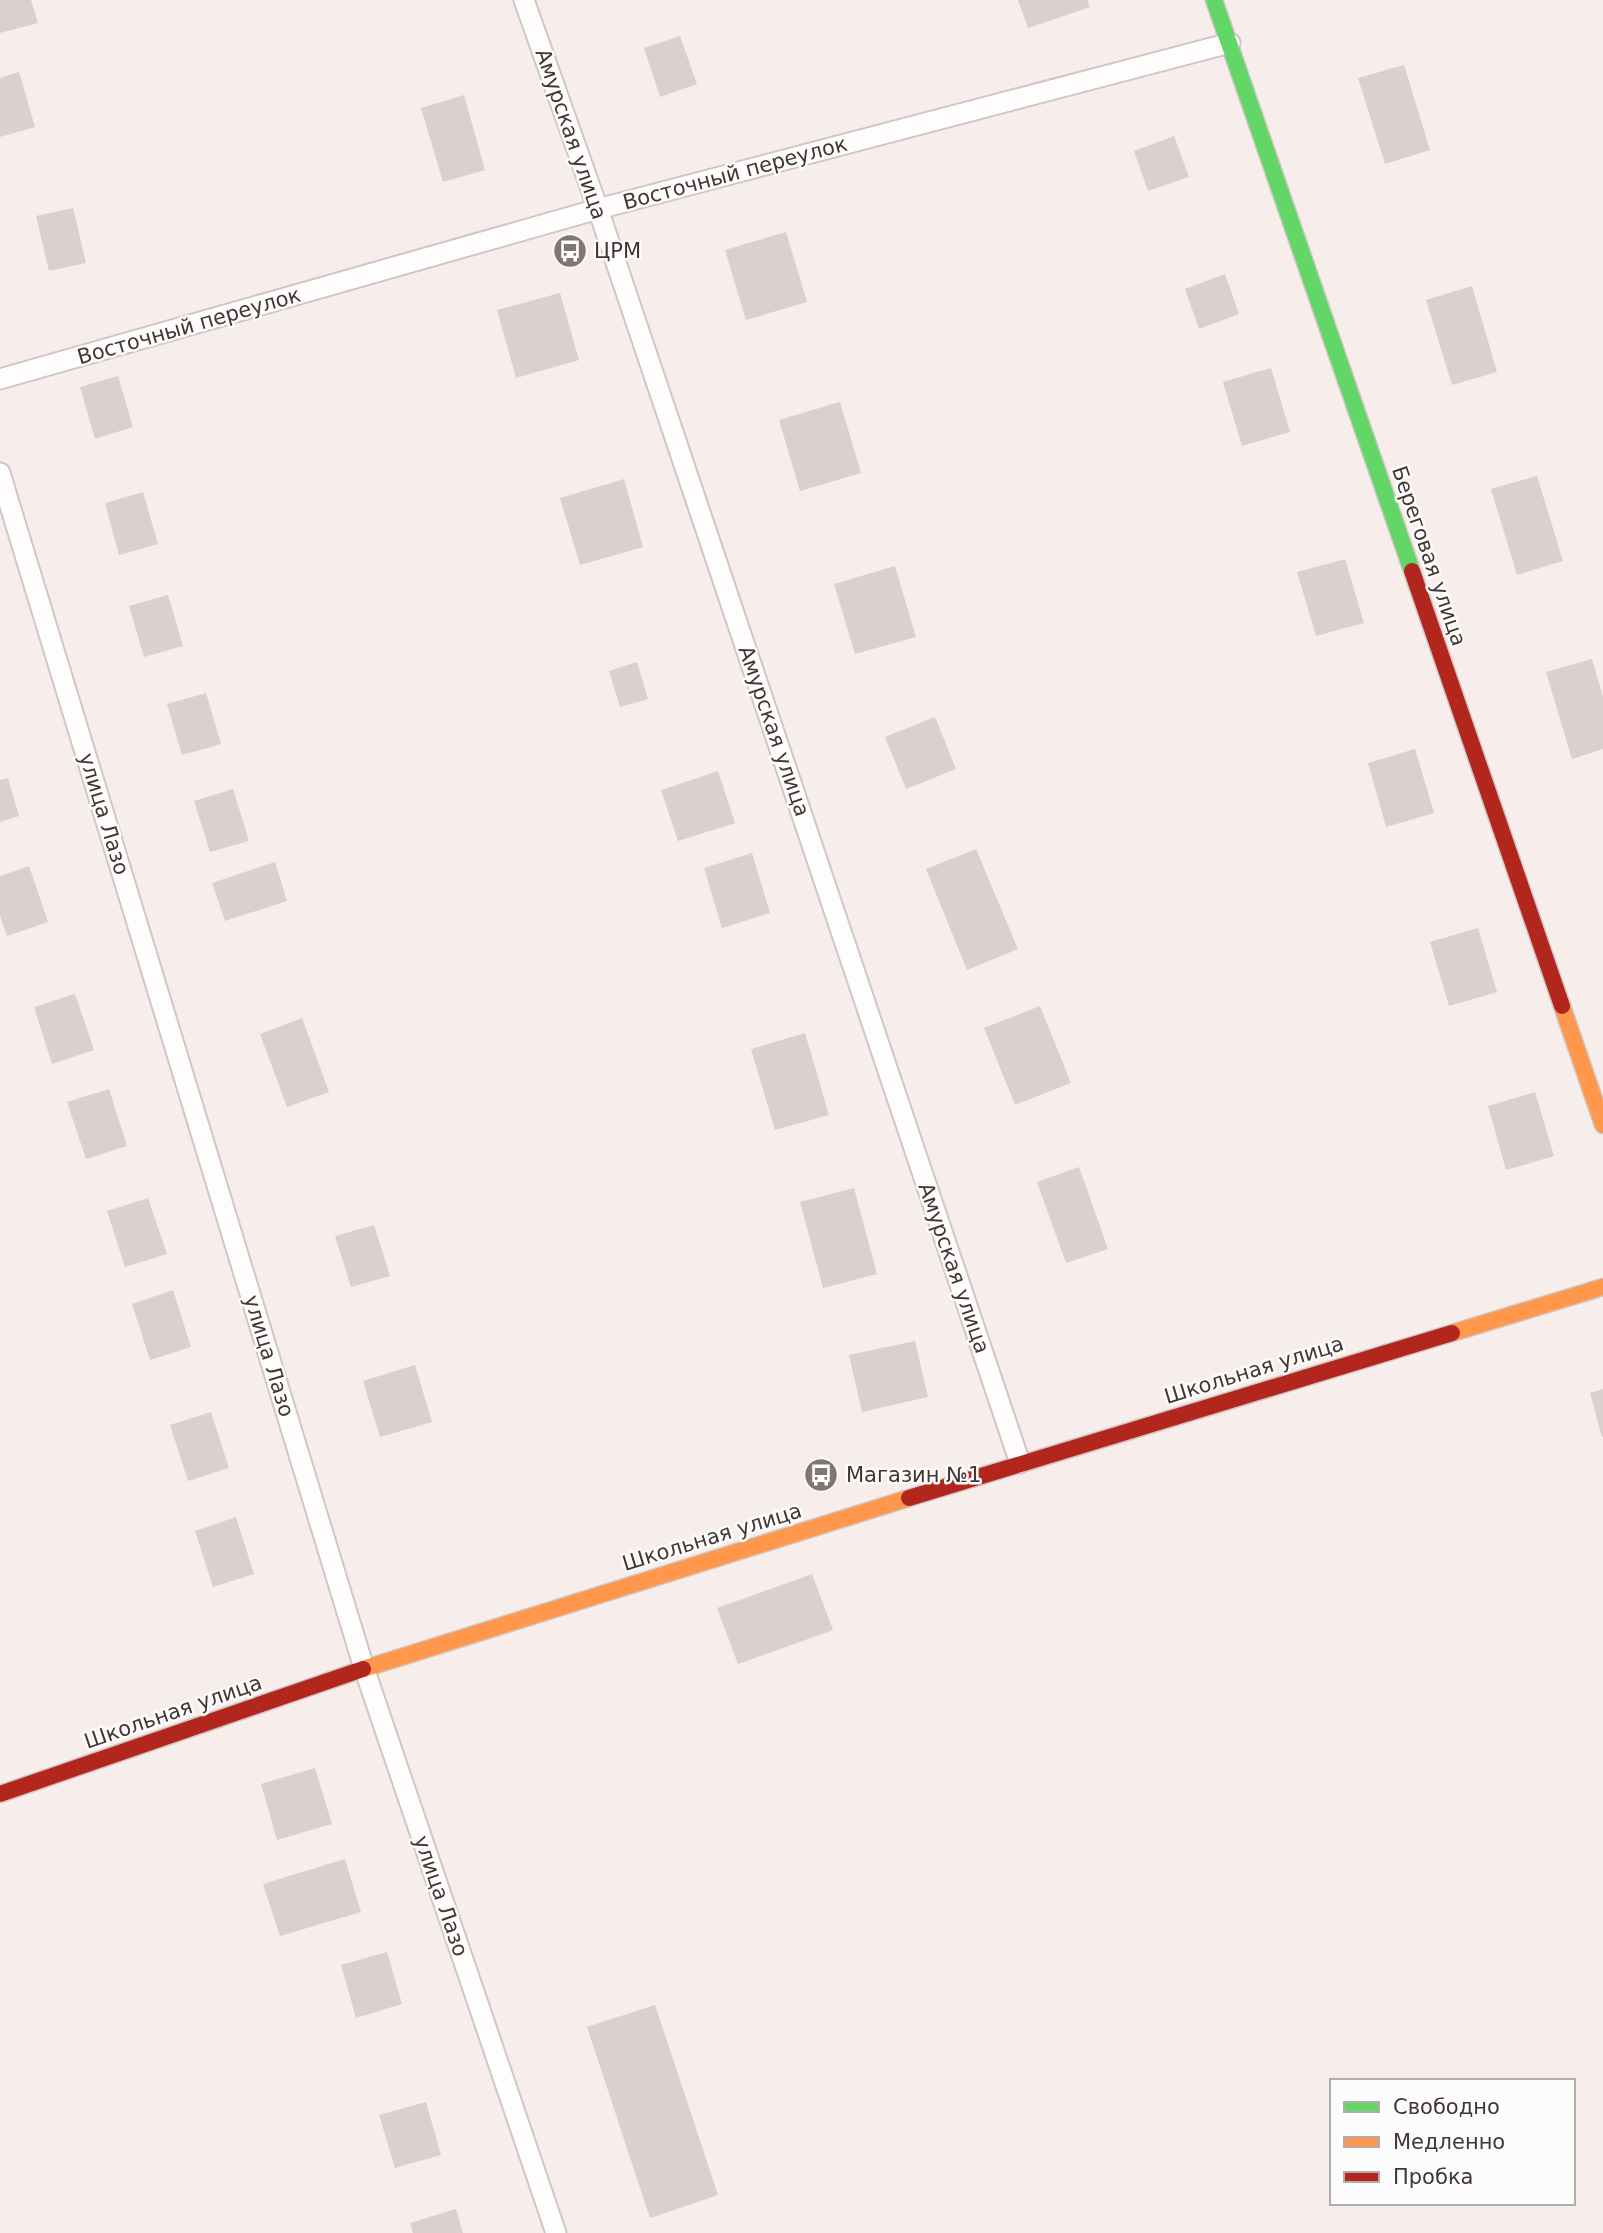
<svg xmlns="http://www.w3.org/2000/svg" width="1603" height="2233" viewBox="0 0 1603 2233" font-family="'DejaVu Sans',sans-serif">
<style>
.building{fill:#dad0cd}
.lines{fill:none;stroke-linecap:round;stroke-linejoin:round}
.lane-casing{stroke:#d0c7c4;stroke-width:23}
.fast-casing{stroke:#d0c7c4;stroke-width:19}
.slow-casing{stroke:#d0c7c4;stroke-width:19}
.jam-casing{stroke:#d0c7c4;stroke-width:19}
.lane{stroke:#fefcfc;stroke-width:19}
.fast{stroke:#63d668;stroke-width:16}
.slow{stroke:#ff974d;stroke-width:16}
.jam{stroke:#b3261e;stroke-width:16}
.labels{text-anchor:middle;stroke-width:5;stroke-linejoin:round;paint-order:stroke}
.street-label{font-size:21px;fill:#423631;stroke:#fcfcfc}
.poi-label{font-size:21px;fill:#423631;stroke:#fcfcfc;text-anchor:start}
</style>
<rect width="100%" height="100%" fill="#f7edea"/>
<path class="building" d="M 0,0 L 31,0 L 38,23 L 0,33 Z
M 1018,0 L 1087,0 L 1090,7 L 1028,28 Z
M 680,36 L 697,84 L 660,97 L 644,48 Z
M 1404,65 L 1430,150 L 1385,164 L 1358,78 Z
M 19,72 L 35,127 L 0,137 L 0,78 Z
M 464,95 L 485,170 L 443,182 L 421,108 Z
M 1174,136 L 1189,177 L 1148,191 L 1134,151 Z
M 73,208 L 86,263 L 49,271 L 36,216 Z
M 786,232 L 807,302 L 746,320 L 725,250 Z
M 1225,274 L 1239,314 L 1199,329 L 1185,289 Z
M 1472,286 L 1497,372 L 1452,385 L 1426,300 Z
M 560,293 L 579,360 L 516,378 L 497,310 Z
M 1271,368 L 1290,432 L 1242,446 L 1223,382 Z
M 118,376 L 133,427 L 95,439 L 80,387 Z
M 840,402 L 861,473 L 800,491 L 779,420 Z
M 1537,476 L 1563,561 L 1517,575 L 1491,489 Z
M 624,479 L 643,547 L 580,565 L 560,498 Z
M 143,492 L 158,544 L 119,555 L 105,503 Z
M 1345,559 L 1364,623 L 1316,636 L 1297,572 Z
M 895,566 L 916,637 L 855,654 L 834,584 Z
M 168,595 L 183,646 L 144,657 L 129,606 Z
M 1592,659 L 1603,697 L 1603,749 L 1572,759 L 1546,672 Z
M 637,662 L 648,699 L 620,707 L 609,671 Z
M 206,693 L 221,744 L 182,755 L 167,704 Z
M 935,717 L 956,769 L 906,789 L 885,737 Z
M 1415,749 L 1434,813 L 1386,827 L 1368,763 Z
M 718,771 L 735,823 L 678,841 L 661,790 Z
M 8,778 L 19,816 L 0,822 L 0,780 Z
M 233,789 L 249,841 L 210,852 L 194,801 Z
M 976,849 L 1018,949 L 967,970 L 926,869 Z
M 752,853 L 770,913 L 722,928 L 704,868 Z
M 275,862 L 287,901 L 225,921 L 212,883 Z
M 29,866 L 48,922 L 7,936 L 0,916 L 0,876 Z
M 1478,928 L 1497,992 L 1449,1006 L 1430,942 Z
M 75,994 L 94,1050 L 52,1064 L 34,1007 Z
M 1040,1006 L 1071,1083 L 1015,1105 L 984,1028 Z
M 302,1018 L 329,1092 L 287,1107 L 260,1034 Z
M 805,1033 L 829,1115 L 775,1130 L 751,1049 Z
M 109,1089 L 127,1146 L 86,1159 L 67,1102 Z
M 1535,1092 L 1554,1156 L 1506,1170 L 1488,1106 Z
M 1079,1167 L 1108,1249 L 1066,1263 L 1037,1182 Z
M 854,1188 L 877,1274 L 823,1288 L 800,1202 Z
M 148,1198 L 167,1254 L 125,1267 L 107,1211 Z
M 374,1225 L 390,1276 L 351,1287 L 335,1236 Z
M 173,1290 L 191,1347 L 150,1360 L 132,1304 Z
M 915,1341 L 928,1397 L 862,1412 L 849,1355 Z
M 415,1365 L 432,1422 L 380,1437 L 363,1381 Z
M 1603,1389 L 1603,1437 L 1602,1437 L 1590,1393 Z
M 211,1412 L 229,1468 L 188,1481 L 170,1425 Z
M 236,1517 L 254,1574 L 213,1587 L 195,1531 Z
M 812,1574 L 833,1630 L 738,1664 L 717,1608 Z
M 315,1768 L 332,1824 L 277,1840 L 261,1784 Z
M 345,1859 L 361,1912 L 280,1936 L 263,1884 Z
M 387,1952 L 402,2004 L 356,2018 L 341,1965 Z
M 655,2005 L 718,2195 L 650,2218 L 587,2027 Z
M 426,2102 L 441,2155 L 395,2168 L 379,2115 Z
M 456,2209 L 463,2233 L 413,2233 L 410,2223 Z"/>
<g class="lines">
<g class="lane-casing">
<path id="lane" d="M 524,0 L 598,209 L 1020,1463
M 0,379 L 598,209 L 1230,43
M 0,473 L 364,1668 L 556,2233"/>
</g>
<g class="fast-casing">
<path id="fast" d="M 1214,0 L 1412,571"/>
</g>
<g class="slow-casing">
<path id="slow" d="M 1562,1006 L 1603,1125
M 1452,1333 L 1603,1287
M 363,1669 L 909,1498"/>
</g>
<g class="jam-casing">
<path id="jam" d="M 1412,571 L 1562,1006
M 909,1498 L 1452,1333
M 0,1794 L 363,1669"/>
</g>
<use href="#lane" class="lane"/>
<use href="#fast" class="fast"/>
<use href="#slow" class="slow"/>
<use href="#jam" class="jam"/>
</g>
<defs>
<g id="bus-disc" transform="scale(1.75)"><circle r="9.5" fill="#817672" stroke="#fcfcfc"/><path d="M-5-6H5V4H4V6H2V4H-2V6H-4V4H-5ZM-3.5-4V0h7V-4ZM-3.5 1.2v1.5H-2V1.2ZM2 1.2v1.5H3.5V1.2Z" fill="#fff"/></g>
</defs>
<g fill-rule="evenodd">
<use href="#bus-disc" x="570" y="251"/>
<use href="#bus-disc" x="821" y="1475"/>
</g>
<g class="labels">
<g class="street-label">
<text transform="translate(571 134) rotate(71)" y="7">Амурская улица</text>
<text transform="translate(735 173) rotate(-15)" y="7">Восточный переулок</text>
<text transform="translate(189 326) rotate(-16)" y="7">Восточный переулок</text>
<text transform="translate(1429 556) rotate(71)" y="7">Береговая улица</text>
<text transform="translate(774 731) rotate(71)" y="7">Амурская улица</text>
<text transform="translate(104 814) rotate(73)" y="7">улица Лазо</text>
<text transform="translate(954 1268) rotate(71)" y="7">Амурская улица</text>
<text transform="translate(269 1356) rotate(73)" y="7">улица Лазо</text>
<text transform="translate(1254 1370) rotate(-17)" y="7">Школьная улица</text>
<text transform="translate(712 1537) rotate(-17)" y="7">Школьная улица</text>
<text transform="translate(173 1712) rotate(-19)" y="7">Школьная улица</text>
<text transform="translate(441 1896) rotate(71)" y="7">улица Лазо</text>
</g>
<g class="poi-label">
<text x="594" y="258">ЦРМ</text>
<text x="846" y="1482">Магазин №1</text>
</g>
</g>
<rect x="1330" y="2079" width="245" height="126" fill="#fcfcfc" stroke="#b2adab" stroke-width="2"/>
<rect x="1344" y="2102" width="35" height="10" fill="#63d668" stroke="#b2adab" stroke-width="2"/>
<text x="1393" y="2114" font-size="21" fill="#423631">Свободно</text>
<rect x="1344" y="2137" width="35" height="10" fill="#ff974d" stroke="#b2adab" stroke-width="2"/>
<text x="1393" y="2149" font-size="21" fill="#423631">Медленно</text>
<rect x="1344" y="2172" width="35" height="10" fill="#b3261e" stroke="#b2adab" stroke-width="2"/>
<text x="1393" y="2184" font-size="21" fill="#423631">Пробка</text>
</svg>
